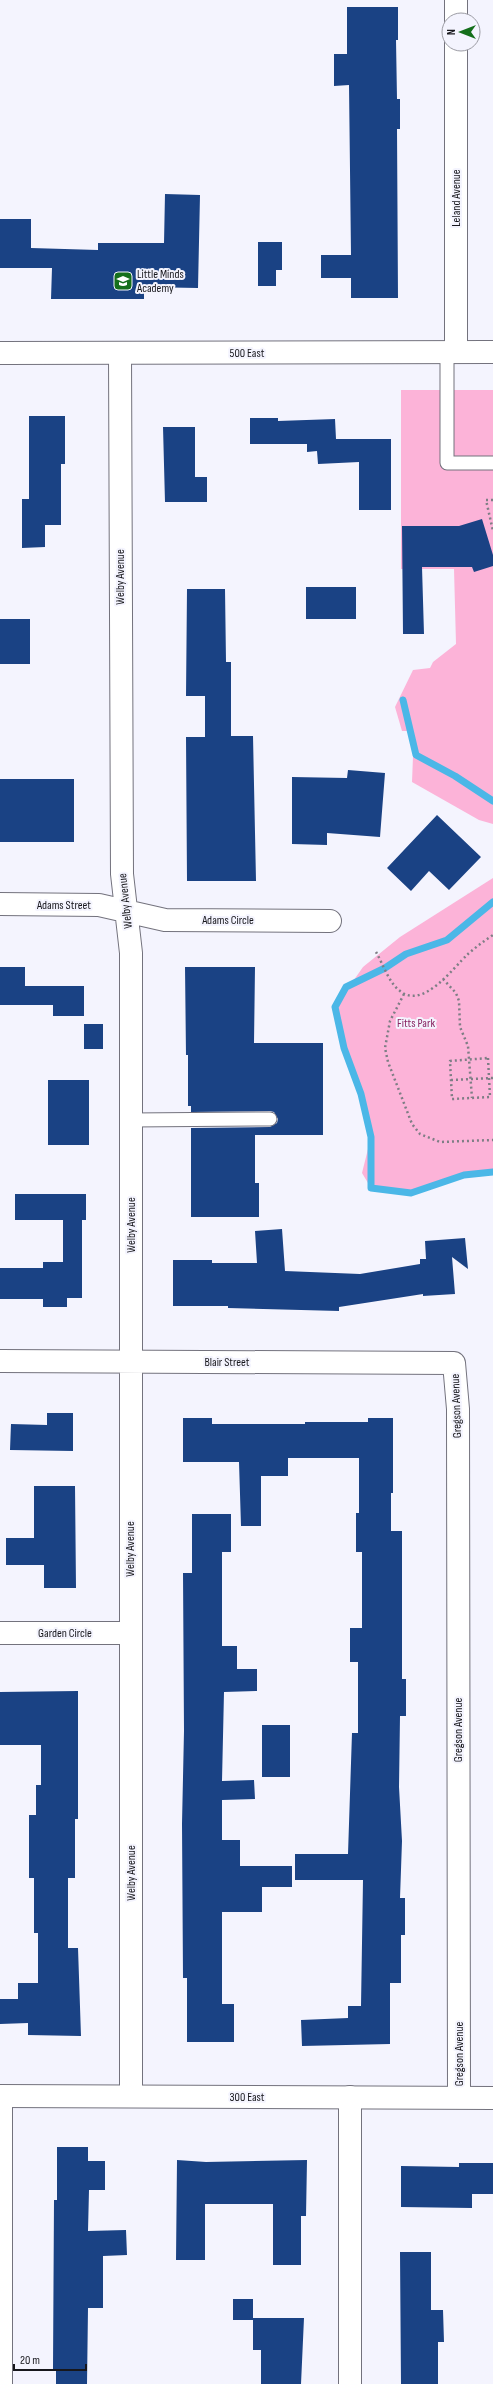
<svg xmlns="http://www.w3.org/2000/svg" width="493" height="2384" viewBox="0 0 493 2384" font-family="'Sofia Sans Condensed',sans-serif">
<style>
.green{fill:#fcb3d8}
.lines{fill:none;stroke-linecap:round;stroke-linejoin:round}
.stream{stroke:#4bb7e7;stroke-width:7}
.building{fill:#1a4284}
.lane-casing{stroke:#73727d;stroke-width:15}
.street-casing{stroke:#73727d;stroke-width:24}
.secondary-casing{stroke:#73727d;stroke-width:24}
.path{stroke:#7e7e85;stroke-width:2.5;stroke-dasharray:2 3;stroke-linecap:butt}
.lane{stroke:#fff;stroke-width:13}
.street{stroke:#fff;stroke-width:22}
.secondary{stroke:#fff;stroke-width:22}
.labels{text-anchor:middle;stroke-width:4;stroke-linejoin:round;paint-order:stroke}
.street-label{font-size:12px;fill:#17171c;stroke:#f4f4fe}
.poi-label{font-size:12px;fill:#17171c;stroke:#f4f4fe;text-anchor:start}
.park-label{font-size:12px;fill:#892462;stroke:#f4f4fe}
</style>
<rect width="100%" height="100%" fill="#f4f4fe"/>
<path class="green" d="M 401,390 L 493,390 L 493,824 L 479,820 L 412,782 L 414,731 L 402,731 L 395,707 L 413,670 L 430,668 L 433,662 L 456,644 L 454,569 L 401,569 Z
M 493,878 L 493,1173 L 464,1175 L 411,1193 L 371,1188 L 362,1173 L 371,1137 L 361,1094 L 344,1048 L 335,1007 L 363,967 L 400,937 Z"/>
<g class="lines">
<path class="stream" d="M 403,700 L 416,755 L 455,776 L 493,801
M 493,902 L 447,940 L 406,954 L 385,968 L 346,987 L 335,1007 L 344,1048 L 361,1094 L 371,1137 L 371,1188 L 411,1193 L 464,1175 L 493,1172"/>
</g>
<path class="building" d="M 347,7 L 398,7 L 398,40 L 396,40 L 397,99 L 400,99 L 400,129 L 397,129 L 398,298 L 351,298 L 351,278 L 321,278 L 321,255 L 351,255 L 349,85 L 334,86 L 334,54 L 347,54 Z
M 165,194 L 200,195 L 198,288 L 144,287 L 144,299 L 51,299 L 52,268 L 0,268 L 0,219 L 31,219 L 31,248 L 98,250 L 98,243 L 164,243 Z
M 258,242 L 282,242 L 282,270 L 276,270 L 276,286 L 258,286 Z
M 29,416 L 65,416 L 65,464 L 61,464 L 61,525 L 45,525 L 45,547 L 22,548 L 22,499 L 29,499 Z
M 250,418 L 278,418 L 278,421 L 335,419 L 336,439 L 391,439 L 391,510 L 359,510 L 359,462 L 318,464 L 317,451 L 307,452 L 307,444 L 250,444 Z
M 163,427 L 195,427 L 195,477 L 207,477 L 207,502 L 165,502 Z
M 482,519 L 493,555 L 493,566 L 474,572 L 472,567 L 422,567 L 424,634 L 403,634 L 402,526 L 459,526 Z
M 306,587 L 356,587 L 356,619 L 306,619 Z
M 187,589 L 225,589 L 226,662 L 231,662 L 231,736 L 253,736 L 256,881 L 187,881 L 186,737 L 205,737 L 205,696 L 186,696 Z
M 0,619 L 30,619 L 30,664 L 0,664 Z
M 348,770 L 385,773 L 380,837 L 327,833 L 327,845 L 292,844 L 292,777 L 347,778 Z
M 0,779 L 74,779 L 74,842 L 0,842 Z
M 437,815 L 481,857 L 449,890 L 429,871 L 411,891 L 387,868 Z
M 0,967 L 25,967 L 25,986 L 84,986 L 84,1016 L 53,1016 L 53,1005 L 0,1005 Z
M 185,967 L 255,967 L 254,1043 L 323,1043 L 323,1135 L 255,1135 L 255,1183 L 259,1183 L 259,1217 L 191,1217 L 191,1128 L 270,1127 L 277,1123 L 278,1119 L 274,1112 L 270,1111 L 191,1112 L 191,1106 L 188,1106 L 188,1055 L 186,1055 Z
M 84,1024 L 103,1024 L 103,1049 L 84,1049 Z
M 48,1080 L 89,1080 L 89,1145 L 48,1145 Z
M 15,1194 L 86,1194 L 86,1220 L 82,1220 L 82,1298 L 67,1298 L 67,1307 L 43,1307 L 43,1299 L 0,1299 L 0,1268 L 43,1268 L 43,1262 L 63,1262 L 63,1220 L 15,1220 Z
M 282,1229 L 285,1271 L 360,1274 L 420,1264 L 420,1259 L 426,1259 L 425,1241 L 465,1238 L 468,1269 L 452,1257 L 455,1294 L 423,1296 L 423,1294 L 339,1307 L 339,1311 L 228,1308 L 228,1306 L 173,1306 L 173,1260 L 212,1260 L 212,1263 L 257,1263 L 255,1231 Z
M 47,1413 L 73,1413 L 73,1451 L 10,1450 L 11,1424 L 47,1425 Z
M 183,1418 L 212,1418 L 212,1424 L 305,1424 L 305,1422 L 368,1422 L 368,1418 L 393,1418 L 393,1493 L 391,1493 L 391,1531 L 402,1531 L 402,1679 L 406,1679 L 406,1716 L 400,1716 L 399,1787 L 402,1841 L 400,1898 L 405,1898 L 405,1935 L 401,1935 L 401,1983 L 390,1983 L 390,2044 L 302,2046 L 301,2020 L 348,2018 L 348,2006 L 361,2006 L 363,1880 L 295,1880 L 295,1854 L 348,1854 L 352,1733 L 358,1733 L 358,1662 L 350,1662 L 350,1628 L 362,1628 L 362,1552 L 356,1552 L 356,1513 L 359,1513 L 359,1458 L 288,1458 L 288,1476 L 261,1476 L 261,1526 L 241,1526 L 239,1462 L 183,1462 Z
M 34,1486 L 75,1486 L 76,1588 L 44,1588 L 44,1565 L 6,1565 L 6,1538 L 34,1538 Z
M 192,1514 L 231,1514 L 231,1552 L 222,1552 L 222,1646 L 237,1646 L 237,1669 L 257,1669 L 257,1691 L 224,1692 L 222,1781 L 254,1780 L 255,1799 L 222,1800 L 222,1840 L 240,1840 L 240,1866 L 292,1866 L 292,1887 L 262,1887 L 262,1912 L 222,1912 L 222,2004 L 234,2004 L 234,2042 L 187,2042 L 187,1978 L 183,1978 L 182,1824 L 184,1731 L 183,1573 L 192,1573 Z
M 78,1691 L 78,1819 L 75,1819 L 75,1878 L 68,1878 L 68,1948 L 78,1948 L 81,2036 L 28,2035 L 28,2023 L 0,2024 L 0,1999 L 18,1999 L 18,1983 L 38,1983 L 38,1933 L 34,1933 L 34,1878 L 29,1878 L 29,1815 L 36,1815 L 36,1785 L 41,1785 L 41,1745 L 0,1745 L 0,1692 Z
M 262,1725 L 290,1725 L 290,1777 L 262,1777 Z
M 57,2147 L 88,2147 L 88,2161 L 105,2161 L 105,2190 L 89,2190 L 88,2231 L 126,2230 L 127,2255 L 103,2256 L 103,2308 L 88,2308 L 87,2384 L 56,2384 L 56,2369 L 53,2369 L 54,2200 L 57,2200 Z
M 177,2160 L 206,2162 L 307,2160 L 306,2216 L 301,2216 L 301,2265 L 273,2265 L 273,2204 L 205,2204 L 205,2260 L 176,2260 Z
M 459,2163 L 493,2163 L 493,2194 L 472,2194 L 472,2208 L 401,2207 L 401,2166 L 459,2167 Z
M 400,2252 L 431,2252 L 431,2310 L 443,2310 L 444,2342 L 438,2342 L 438,2384 L 401,2384 Z
M 233,2299 L 253,2299 L 253,2318 L 304,2318 L 301,2384 L 261,2384 L 261,2350 L 253,2350 L 253,2320 L 233,2320 Z"/>
<g class="lines">
<g class="lane-casing">
<path id="lane" d="M 447,352 L 447,463 L 493,463
M 131,1120 L 270,1119"/>
</g>
<g class="street-casing">
<path id="street" d="M 456,0 L 456,20
M 456,44 L 456,352
M 120,354 L 122,874 L 131,953 L 131,2096
M 0,904 L 99,905 L 165,920 L 330,921
M 0,1361 L 454,1363 L 458,1409 L 459,2097
M 0,1633 L 130,1633
M 1,2384 L 1,2096
M 350,2384 L 350,2097"/>
</g>
<g class="secondary-casing">
<path id="secondary" d="M 0,353 L 493,352
M 0,2096 L 493,2098"/>
</g>
<path class="path" d="M 493,500 L 486,500 L 493,531
M 376,952 C 383,964 389,983 400,991 C 423,1010 453,968 468,954 C 476,947 484,941 493,935
M 443,979 L 456,993 L 459,1001 L 460,1027 L 468,1046 L 472,1098
M 404,994 L 390,1021 L 385,1048 L 388,1062 L 412,1124 L 420,1134 L 440,1142 L 493,1140
M 488,1058 L 490,1097 L 452,1099 L 450,1061 Z
M 451,1080 L 493,1078"/>
<use href="#lane" class="lane"/>
<use href="#street" class="street"/>
<use href="#secondary" class="secondary"/>
</g>
<defs>
<g id="school-square" transform="scale(1)"><rect x="-9" y="-9" width="18" height="18" rx="4" fill="#156f1b" stroke="#f4f4fe"/><path d="M0-5L7-2L0 1L-7-2ZM-4 1L0 2.5L4 1V4Q0 6-4 4Z" fill="#fff"/></g>
</defs>
<g fill-rule="evenodd">
<use href="#school-square" x="123" y="281"/>
</g>
<g class="labels">
<g class="street-label">
<text transform="translate(456 198) rotate(-90)" y="4">Leland Avenue</text>
<text x="247" y="357">500 East</text>
<text transform="translate(120 577) rotate(-90)" y="4">Welby Avenue</text>
<text transform="translate(125 901) rotate(-96)" y="4">Welby Avenue</text>
<text x="64" y="909">Adams Street</text>
<text x="228" y="924">Adams Circle</text>
<text transform="translate(131 1225) rotate(-90)" y="4">Welby Avenue</text>
<text x="227" y="1366">Blair Street</text>
<text transform="translate(456 1406) rotate(-92)" y="4">Gregson Avenue</text>
<text transform="translate(130 1549) rotate(-90)" y="4">Welby Avenue</text>
<text x="65" y="1637">Garden Circle</text>
<text transform="translate(458 1730) rotate(-90)" y="4">Gregson Avenue</text>
<text transform="translate(131 1873) rotate(-90)" y="4">Welby Avenue</text>
<text transform="translate(459 2054) rotate(-90)" y="4">Gregson Avenue</text>
<text x="247" y="2101">300 East</text>
</g>
<g class="poi-label">
<text x="137" y="278">Little Minds<tspan x="137" dy="14">Academy</tspan></text>
</g>
<g class="park-label">
<text x="416" y="1027">Fitts Park</text>
</g>
</g>
<g transform="translate(461 32) rotate(270)"><circle r="19" fill="#f4f4fe" stroke="#9c9ca4"/>
<path d="M0-3L7 15L0 10L-7 15Z" fill="#156f1b"/>
<text y="-6" font-size="11" font-weight="bold" text-anchor="middle" fill="#17171c">N</text>
</g>
<path d="M14 2364v6h72v-6" fill="none" stroke="#17171c" stroke-width="2"/>
<text x="20" y="2364" font-size="12" fill="#17171c" stroke="#f4f4fe" stroke-width="3" paint-order="stroke">20 m</text>
</svg>
